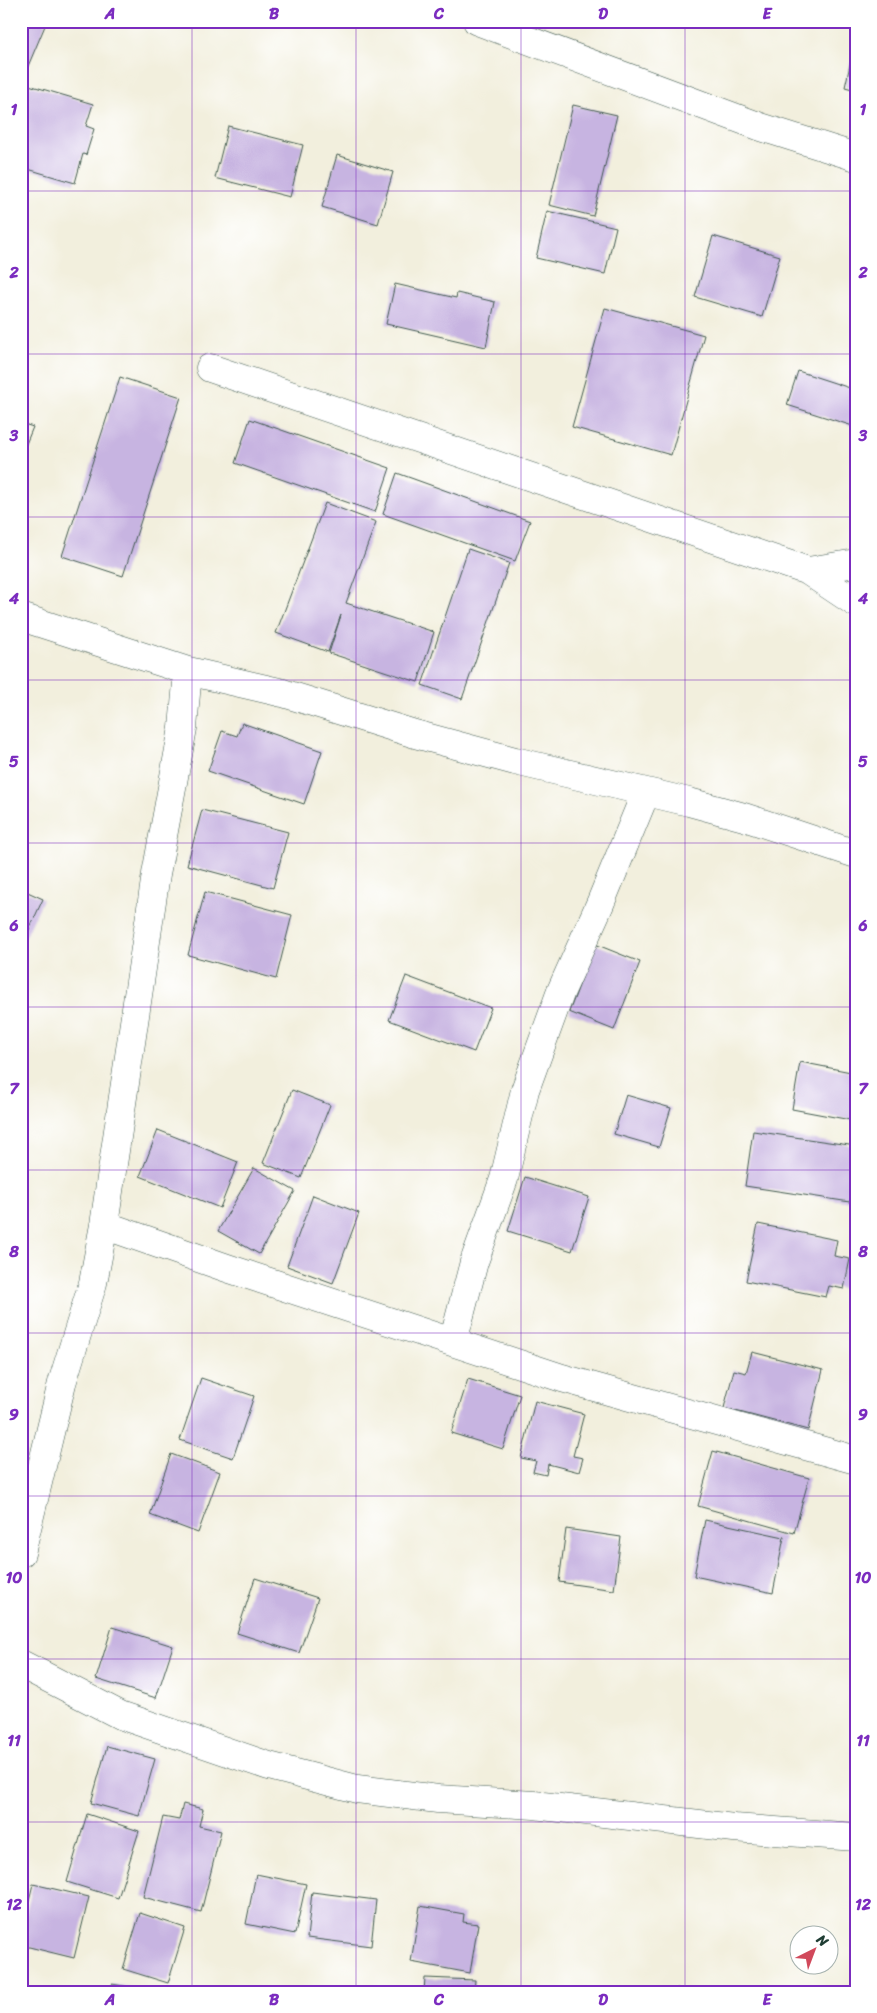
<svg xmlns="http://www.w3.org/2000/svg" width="877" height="2013" viewBox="0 0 877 2013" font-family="Sriracha,sans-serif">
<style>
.building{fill:#c7b4e1}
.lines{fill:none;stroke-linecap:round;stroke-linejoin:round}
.minor-casing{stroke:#3f584d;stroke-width:29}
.minor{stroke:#fff;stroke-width:28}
.grid{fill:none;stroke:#7b2cbf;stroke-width:1;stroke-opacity:0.55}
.neatline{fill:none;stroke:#7b2cbf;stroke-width:2}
.grid-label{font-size:16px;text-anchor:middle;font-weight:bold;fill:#7b2cbf}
</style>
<rect width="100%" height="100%" fill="#fff"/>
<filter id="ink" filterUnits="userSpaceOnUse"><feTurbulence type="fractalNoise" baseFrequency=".02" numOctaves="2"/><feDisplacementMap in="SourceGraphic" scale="10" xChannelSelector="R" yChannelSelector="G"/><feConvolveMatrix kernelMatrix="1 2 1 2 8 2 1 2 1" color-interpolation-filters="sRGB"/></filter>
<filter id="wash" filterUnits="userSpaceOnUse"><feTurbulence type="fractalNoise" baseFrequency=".0096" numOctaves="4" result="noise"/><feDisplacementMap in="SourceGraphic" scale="20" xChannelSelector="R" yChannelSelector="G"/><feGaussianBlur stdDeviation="1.12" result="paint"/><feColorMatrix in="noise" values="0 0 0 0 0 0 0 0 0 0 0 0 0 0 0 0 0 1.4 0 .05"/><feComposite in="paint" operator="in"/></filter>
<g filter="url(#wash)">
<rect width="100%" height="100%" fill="#f2efdd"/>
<g id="blocks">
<path class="building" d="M 21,21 L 47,21 L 23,78 L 21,77 Z
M 855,43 L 856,43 L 856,90 L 845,87 Z
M 22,83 L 93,104 L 86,126 L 94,129 L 86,155 L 83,154 L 75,183 L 21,167 Z
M 573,105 L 617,115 L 593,216 L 549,205 Z
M 228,126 L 303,145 L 290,197 L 215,178 Z
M 337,155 L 393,172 L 378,224 L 322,207 Z
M 547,211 L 616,227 L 605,274 L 536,258 Z
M 713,236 L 780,256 L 762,317 L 695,297 Z
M 395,284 L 456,298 L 457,293 L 495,302 L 486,347 L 386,324 Z
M 605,308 L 704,335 L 671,455 L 572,427 Z
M 798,371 L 856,390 L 856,427 L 787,405 Z
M 120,377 L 181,397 L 123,576 L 62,556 Z
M 250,419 L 390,468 L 375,512 L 235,463 Z
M 21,423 L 33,427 L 21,456 Z
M 397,473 L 530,521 L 515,561 L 383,514 Z
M 325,503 L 376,522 L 346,603 L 434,632 L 418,682 L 329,653 L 341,615 L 328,652 L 276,633 Z
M 468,549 L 509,563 L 462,699 L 422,685 Z
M 242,723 L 322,751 L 304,804 L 208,771 L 222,731 L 237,736 Z
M 202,810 L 288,832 L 273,888 L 187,865 Z
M 21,889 L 43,899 L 21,947 Z
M 205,892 L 292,915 L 276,979 L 188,955 Z
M 595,944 L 640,962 L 614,1030 L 569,1012 Z
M 406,976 L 491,1008 L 474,1052 L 389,1020 Z
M 800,1062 L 856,1073 L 856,1121 L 792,1109 Z
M 292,1090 L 330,1105 L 301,1178 L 263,1163 Z
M 626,1095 L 671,1108 L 659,1147 L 614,1134 Z
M 158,1130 L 238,1162 L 220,1208 L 140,1176 Z
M 753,1131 L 856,1146 L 856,1163 L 850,1202 L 745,1186 Z
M 254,1168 L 295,1191 L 259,1254 L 218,1231 Z
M 525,1177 L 589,1197 L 572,1251 L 508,1231 Z
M 313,1195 L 359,1213 L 333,1283 L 287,1266 Z
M 758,1224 L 837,1240 L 834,1256 L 850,1259 L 844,1289 L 829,1286 L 826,1297 L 746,1281 Z
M 752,1352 L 823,1370 L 808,1430 L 724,1408 L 734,1370 L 746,1373 Z
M 201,1378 L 254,1396 L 233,1458 L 180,1440 Z
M 468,1379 L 520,1395 L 503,1449 L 451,1433 Z
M 535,1401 L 584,1414 L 573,1456 L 583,1458 L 579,1472 L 548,1464 L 546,1475 L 533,1472 L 536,1461 L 521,1458 Z
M 713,1451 L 809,1478 L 794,1533 L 698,1506 Z
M 171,1454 L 220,1472 L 198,1533 L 150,1515 Z
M 705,1520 L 784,1537 L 773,1593 L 694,1576 Z
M 566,1529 L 621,1537 L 614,1590 L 559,1582 Z
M 255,1578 L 318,1598 L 299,1653 L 237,1633 Z
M 112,1627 L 173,1646 L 156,1698 L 96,1679 Z
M 107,1746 L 155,1759 L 139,1816 L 91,1803 Z
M 183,1804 L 203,1809 L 199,1826 L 221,1831 L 201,1912 L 143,1897 L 163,1817 L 179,1820 Z
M 87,1814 L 139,1831 L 118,1898 L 67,1882 Z
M 256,1874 L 306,1884 L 295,1934 L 246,1924 Z
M 33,1884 L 89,1897 L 74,1958 L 21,1945 L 21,1933 Z
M 312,1892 L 376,1900 L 371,1946 L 307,1938 Z
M 420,1906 L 464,1914 L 463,1922 L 478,1924 L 470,1973 L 411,1962 Z
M 140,1913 L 185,1928 L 168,1983 L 123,1969 Z
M 425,1978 L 475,1980 L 474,1992 L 424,1992 Z
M 112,1984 L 152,1991 L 152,1992 L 111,1992 Z
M 675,1989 L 695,1990 L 695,1992 L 675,1992 Z"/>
</g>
</g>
<g filter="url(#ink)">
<use href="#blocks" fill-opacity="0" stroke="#3f584d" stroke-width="1"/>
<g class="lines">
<g class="minor-casing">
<path id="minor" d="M 477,21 L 761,127 L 856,157
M 210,368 L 808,571 L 856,603
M 808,571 L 856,563
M 21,617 L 188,671 L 283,693 L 415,734 L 515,761 L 689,802 L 744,817 L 856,854
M 104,1225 L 227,1268 L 562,1378 L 856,1460
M 453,1342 L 474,1262 L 504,1179 L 525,1090 L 561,991 L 600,904 L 646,792
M 21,1553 L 62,1383 L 93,1283 L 104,1225 L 156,874 L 183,728 L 188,671
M 21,1664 L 120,1715 L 269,1766 L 357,1789 L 438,1799 L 534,1805 L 734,1828 L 856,1837"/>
</g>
<use href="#minor" class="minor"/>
</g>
</g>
<path class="grid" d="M 192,21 L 192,1992M 356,21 L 356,1992M 521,21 L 521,1992M 685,21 L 685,1992M 21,191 L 856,191M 21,354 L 856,354M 21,517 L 856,517M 21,680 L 856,680M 21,843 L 856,843M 21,1007 L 856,1007M 21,1170 L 856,1170M 21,1333 L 856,1333M 21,1496 L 856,1496M 21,1659 L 856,1659M 21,1822 L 856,1822"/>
<rect width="877" height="2013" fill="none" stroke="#fff" stroke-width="55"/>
<g transform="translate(814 1950) rotate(42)"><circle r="24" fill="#ffffff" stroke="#a5b1ae"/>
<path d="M0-4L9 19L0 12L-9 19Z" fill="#d1495b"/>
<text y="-8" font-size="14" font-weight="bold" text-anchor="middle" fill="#1f3d34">N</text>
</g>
<rect x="28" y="28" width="822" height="1958" class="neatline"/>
<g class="grid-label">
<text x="110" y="19">A</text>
<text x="274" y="19">B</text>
<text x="439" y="19">C</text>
<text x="603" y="19">D</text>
<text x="767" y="19">E</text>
<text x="14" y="115">1</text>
<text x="863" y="115">1</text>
<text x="14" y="278">2</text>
<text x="863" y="278">2</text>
<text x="14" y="441">3</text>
<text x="863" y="441">3</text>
<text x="14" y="604">4</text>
<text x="863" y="604">4</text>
<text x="14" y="767">5</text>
<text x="863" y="767">5</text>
<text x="14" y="931">6</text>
<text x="863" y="931">6</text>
<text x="14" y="1094">7</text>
<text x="863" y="1094">7</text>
<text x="14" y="1257">8</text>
<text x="863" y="1257">8</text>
<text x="14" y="1420">9</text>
<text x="863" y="1420">9</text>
<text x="14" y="1583">10</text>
<text x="863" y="1583">10</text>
<text x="14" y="1746">11</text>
<text x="863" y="1746">11</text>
<text x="14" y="1910">12</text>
<text x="863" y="1910">12</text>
<text x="110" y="2005">A</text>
<text x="274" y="2005">B</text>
<text x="439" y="2005">C</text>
<text x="603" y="2005">D</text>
<text x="767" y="2005">E</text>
</g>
</svg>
